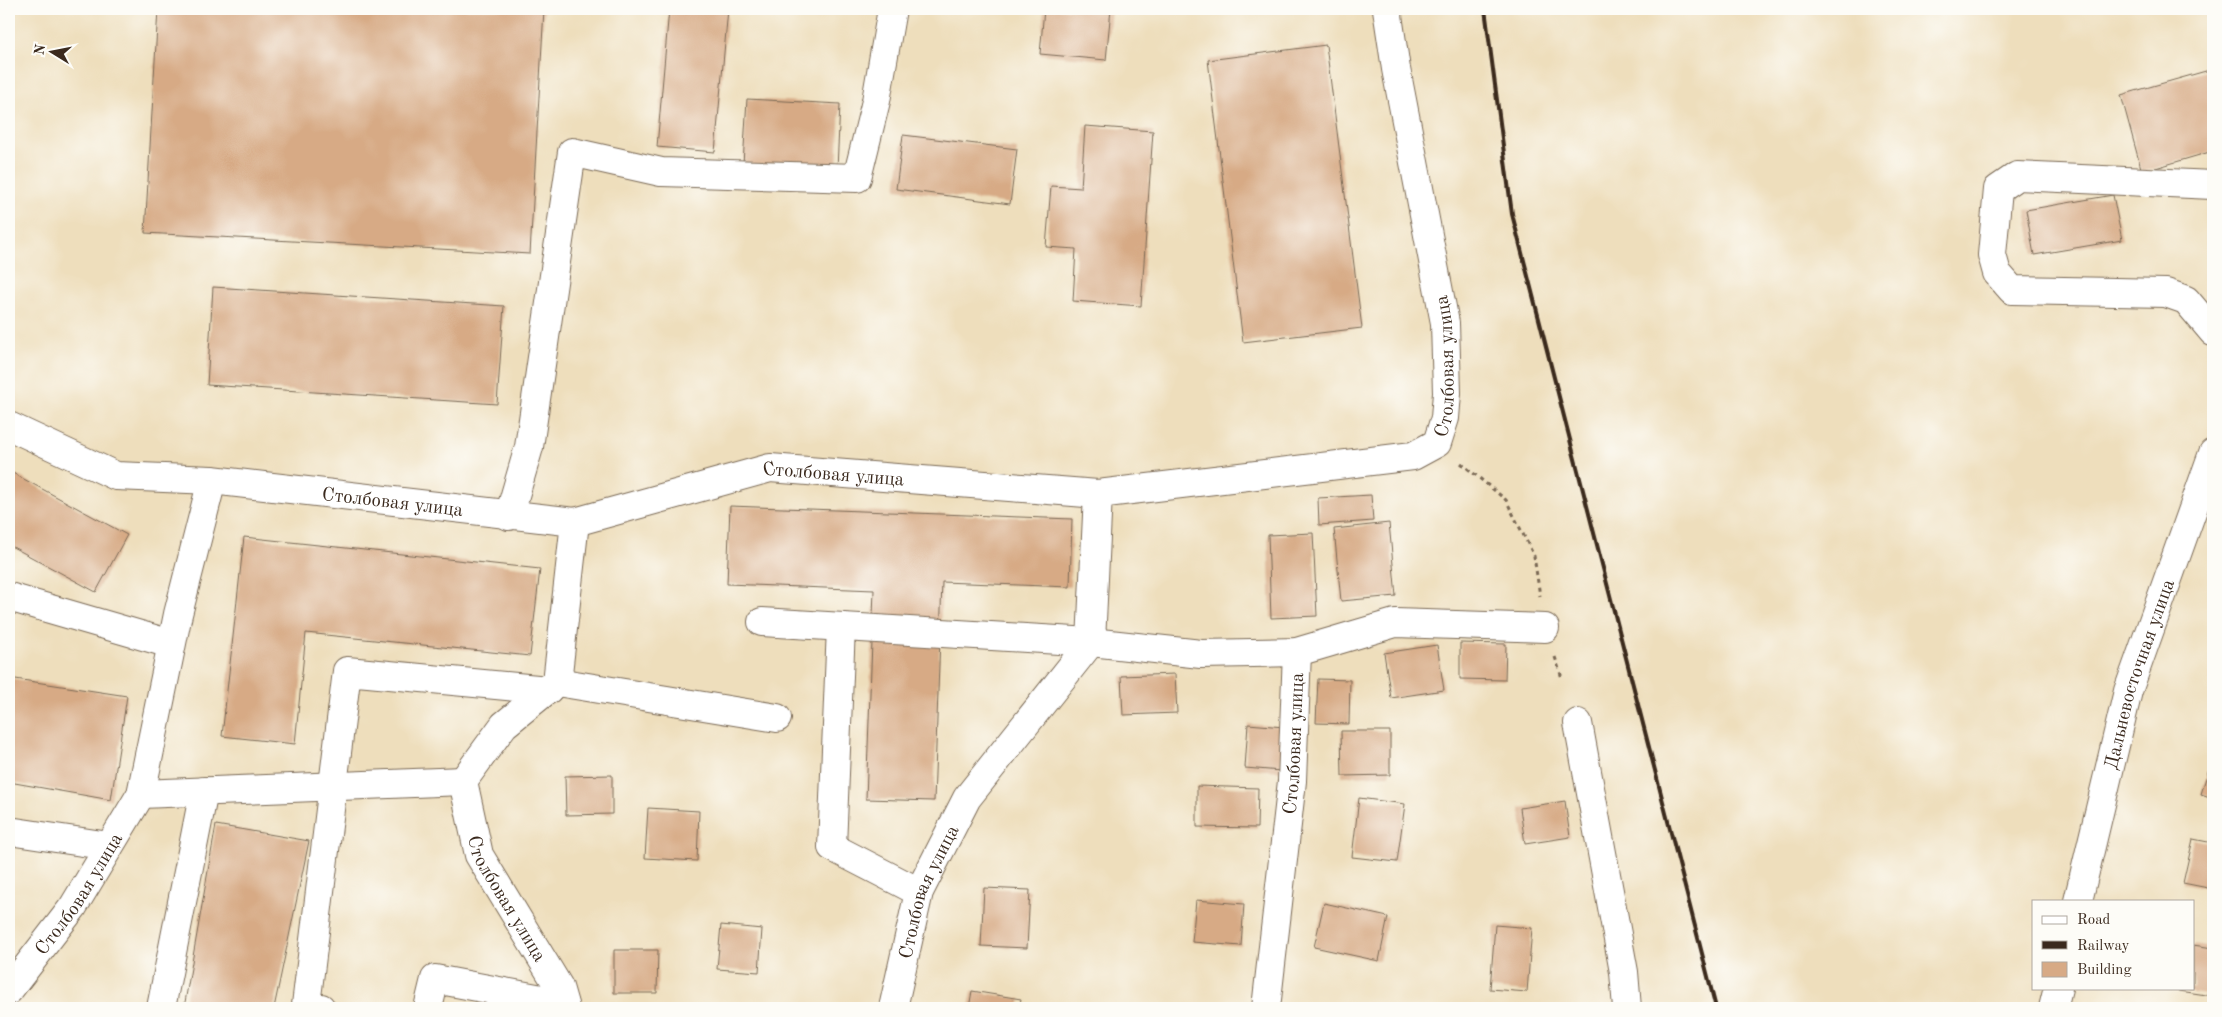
<svg xmlns="http://www.w3.org/2000/svg" width="2222" height="1017" viewBox="0 0 2222 1017" font-family="'Old Standard TT',serif">
<style>
.building{fill:#d7aa85}
.lines{fill:none;stroke-linecap:round;stroke-linejoin:round}
.minor-casing{stroke:#7a6955;stroke-width:30}
.path{stroke:#7a6955;stroke-width:3;stroke-dasharray:4 4;stroke-linecap:butt}
.minor{stroke:#fff;stroke-width:28}
.rail{stroke:#3b2a1e;stroke-width:4}
.labels{text-anchor:middle;stroke-width:4;stroke-linejoin:round;paint-order:stroke}
.street-label{font-size:19px;fill:#3b2a1e;stroke:#fdfcf7}
</style>
<rect width="100%" height="100%" fill="#fdfcf7"/>
<filter id="ink" filterUnits="userSpaceOnUse"><feTurbulence type="fractalNoise" baseFrequency=".02" numOctaves="2"/><feDisplacementMap in="SourceGraphic" scale="10" xChannelSelector="R" yChannelSelector="G"/><feConvolveMatrix kernelMatrix="1 2 1 2 8 2 1 2 1" color-interpolation-filters="sRGB"/></filter>
<filter id="wash" filterUnits="userSpaceOnUse"><feTurbulence type="fractalNoise" baseFrequency=".0096" numOctaves="4" result="noise"/><feDisplacementMap in="SourceGraphic" scale="20" xChannelSelector="R" yChannelSelector="G"/><feGaussianBlur stdDeviation="1.12" result="paint"/><feColorMatrix in="noise" values="0 0 0 0 0 0 0 0 0 0 0 0 0 0 0 0 0 1.4 0 .05"/><feComposite in="paint" operator="in"/></filter>
<g filter="url(#wash)">
<rect width="100%" height="100%" fill="#eedebc"/>
<g id="blocks">
<path class="building" d="M 158,9 L 544,9 L 530,254 L 145,233 Z
M 669,9 L 728,9 L 715,152 L 657,147 Z
M 1044,9 L 1111,9 L 1106,60 L 1040,54 Z
M 1326,45 L 1362,328 L 1243,342 L 1208,60 Z
M 2213,69 L 2213,151 L 2142,172 L 2121,95 Z
M 747,99 L 840,104 L 837,169 L 743,164 Z
M 1085,126 L 1153,131 L 1141,306 L 1073,301 L 1076,249 L 1046,247 L 1051,186 L 1081,188 Z
M 903,135 L 1017,149 L 1010,204 L 896,189 Z
M 2113,195 L 2122,240 L 2034,255 L 2026,210 Z
M 213,287 L 504,306 L 497,404 L 207,385 Z
M 9,471 L 127,535 L 96,592 L 9,545 Z
M 1371,495 L 1373,521 L 1319,525 L 1318,498 Z
M 730,506 L 1072,519 L 1070,587 L 942,582 L 934,801 L 866,799 L 874,590 L 727,584 Z
M 1389,523 L 1396,596 L 1341,601 L 1334,529 Z
M 1313,533 L 1317,616 L 1271,618 L 1268,535 Z
M 244,537 L 540,569 L 530,656 L 306,633 L 295,744 L 222,736 Z
M 1460,643 L 1506,644 L 1505,680 L 1460,679 Z
M 1437,645 L 1444,690 L 1391,698 L 1384,653 Z
M 1175,674 L 1177,713 L 1123,715 L 1121,676 Z
M 9,678 L 127,696 L 111,800 L 9,782 Z
M 1318,679 L 1350,680 L 1349,724 L 1316,723 Z
M 1248,724 L 1284,727 L 1281,771 L 1245,768 Z
M 1341,731 L 1390,731 L 1390,775 L 1342,776 Z
M 2213,755 L 2213,798 L 2201,794 Z
M 612,775 L 612,814 L 566,815 L 565,776 Z
M 1197,786 L 1258,788 L 1257,828 L 1197,827 Z
M 1359,798 L 1405,804 L 1397,862 L 1352,857 Z
M 1565,801 L 1570,837 L 1525,844 L 1520,808 Z
M 648,808 L 699,811 L 697,861 L 645,858 Z
M 216,825 L 309,841 L 274,1008 L 184,1008 Z
M 2193,839 L 2213,843 L 2213,889 L 2183,883 Z
M 984,888 L 1030,890 L 1027,948 L 981,946 Z
M 1196,900 L 1244,904 L 1241,946 L 1192,942 Z
M 1324,903 L 1388,917 L 1379,961 L 1314,947 Z
M 721,925 L 762,929 L 759,972 L 717,969 Z
M 1495,925 L 1532,928 L 1527,992 L 1490,989 Z
M 2193,945 L 2213,948 L 2213,996 L 2166,989 L 2193,988 Z
M 614,950 L 658,950 L 657,993 L 614,993 Z
M 972,991 L 1021,999 L 1019,1008 L 969,1008 Z"/>
</g>
</g>
<g filter="url(#ink)">
<use href="#blocks" fill-opacity="0" stroke="#7a6955" stroke-width="1"/>
<g class="lines">
<g class="minor-casing">
<g id="minor">
<path d="M 2213,185 L 2017,176 L 1998,189 L 1992,255 L 1997,273 L 2012,290 L 2166,293 L 2186,300 L 2213,332"/>
<path id="s1" d="M 9,426 L 116,476 L 212,480 L 575,522 L 557,682 L 504,725 L 463,781 L 479,855 L 559,987 L 565,1008"/>
<path d="M 509,516 L 529,447 L 572,152 L 661,172 L 857,178 L 876,101 L 892,9"/>
<path id="s2" d="M 575,522 L 770,468 L 1098,494 L 1413,456 L 1437,443 L 1445,418 L 1447,393 L 1445,323 L 1396,69 L 1387,9"/>
<path d="M 9,597 L 171,644"/>
<path d="M 762,622 L 1091,642 L 1201,654 L 1297,652 L 1395,623 L 1545,628"/>
<path d="M 841,627 L 832,847 L 919,892"/>
<path d="M 557,682 L 777,718"/>
<path d="M 1578,723 L 1624,972 L 1627,1008"/>
<path d="M 141,794 L 463,781"/>
<path d="M 9,831 L 109,846"/>
<path id="s3" d="M 2078,901 L 2128,691 L 2213,453"/>
<path id="s4" d="M 9,990 L 73,907 L 141,794 L 178,614 L 212,480"/>
<path d="M 161,1008 L 204,791"/>
<path d="M 321,1008 L 306,1005 L 347,671 L 548,690"/>
<path d="M 428,1008 L 435,979 L 563,1003"/>
<path id="s5" d="M 893,1008 L 919,892 L 967,798 L 1091,642 L 1098,494"/>
<path id="s6" d="M 1266,1008 L 1292,781 L 1297,652"/>
<path d="M 2053,1008 L 2058,988"/>
</g>
</g>
<path class="path" d="M 1461,463 L 1506,500 L 1534,556 L 1540,596
M 1555,657 L 1562,678"/>
<use href="#minor" class="minor"/>
<path class="rail" d="M 1485,9 L 1512,214 L 1716,1008"/>
</g>
</g>
<g class="labels">
<g class="street-label">
<text dy="7" stroke="none"><textPath href="#s2" startOffset="954">Столбовая улица</textPath></text>
<text dy="7" stroke="none"><textPath href="#s2" startOffset="266">Столбовая улица</textPath></text>
<text dy="7" stroke="none"><textPath href="#s1" startOffset="396">Столбовая улица</textPath></text>
<text dy="7" stroke="none"><textPath href="#s3" startOffset="235">Дальневосточная улица</textPath></text>
<text dy="7" stroke="none"><textPath href="#s6" startOffset="266">Столбовая улица</textPath></text>
<text dy="7" stroke="none"><textPath href="#s5" startOffset="122">Столбовая улица</textPath></text>
<text dy="7" stroke="none"><textPath href="#s4" startOffset="119">Столбовая улица</textPath></text>
<text dy="7" stroke="none"><textPath href="#s1" startOffset="1005">Столбовая улица</textPath></text>
</g>
</g>
<rect width="2222" height="1017" fill="none" stroke="#fdfcf7" stroke-width="30"/>
<rect x="2032" y="900" width="162" height="90" fill="#fdfcf7" stroke="#afa8a0"/>
<rect x="2042" y="916" width="25" height="8" fill="#ffffff" stroke="#afa8a0"/>
<text x="2077" y="924" font-size="15" fill="#3b2a1e">Road</text>
<rect x="2042" y="941" width="25" height="8" fill="#3b2a1e" stroke="#afa8a0"/>
<text x="2077" y="950" font-size="15" fill="#3b2a1e">Railway</text>
<rect x="2042" y="962" width="25" height="15" fill="#d7aa85" stroke="#afa8a0"/>
<text x="2077" y="974" font-size="15" fill="#3b2a1e">Building</text>
<g transform="translate(52 52) rotate(280)" stroke="#fdfcf7" stroke-width="4" paint-order="stroke">
<path d="M0-4L9 19L0 12L-9 19Z" fill="#3b2a1e"/>
<text y="-8" font-size="14" font-weight="bold" text-anchor="middle" fill="#3b2a1e">N</text>
</g>
</svg>
